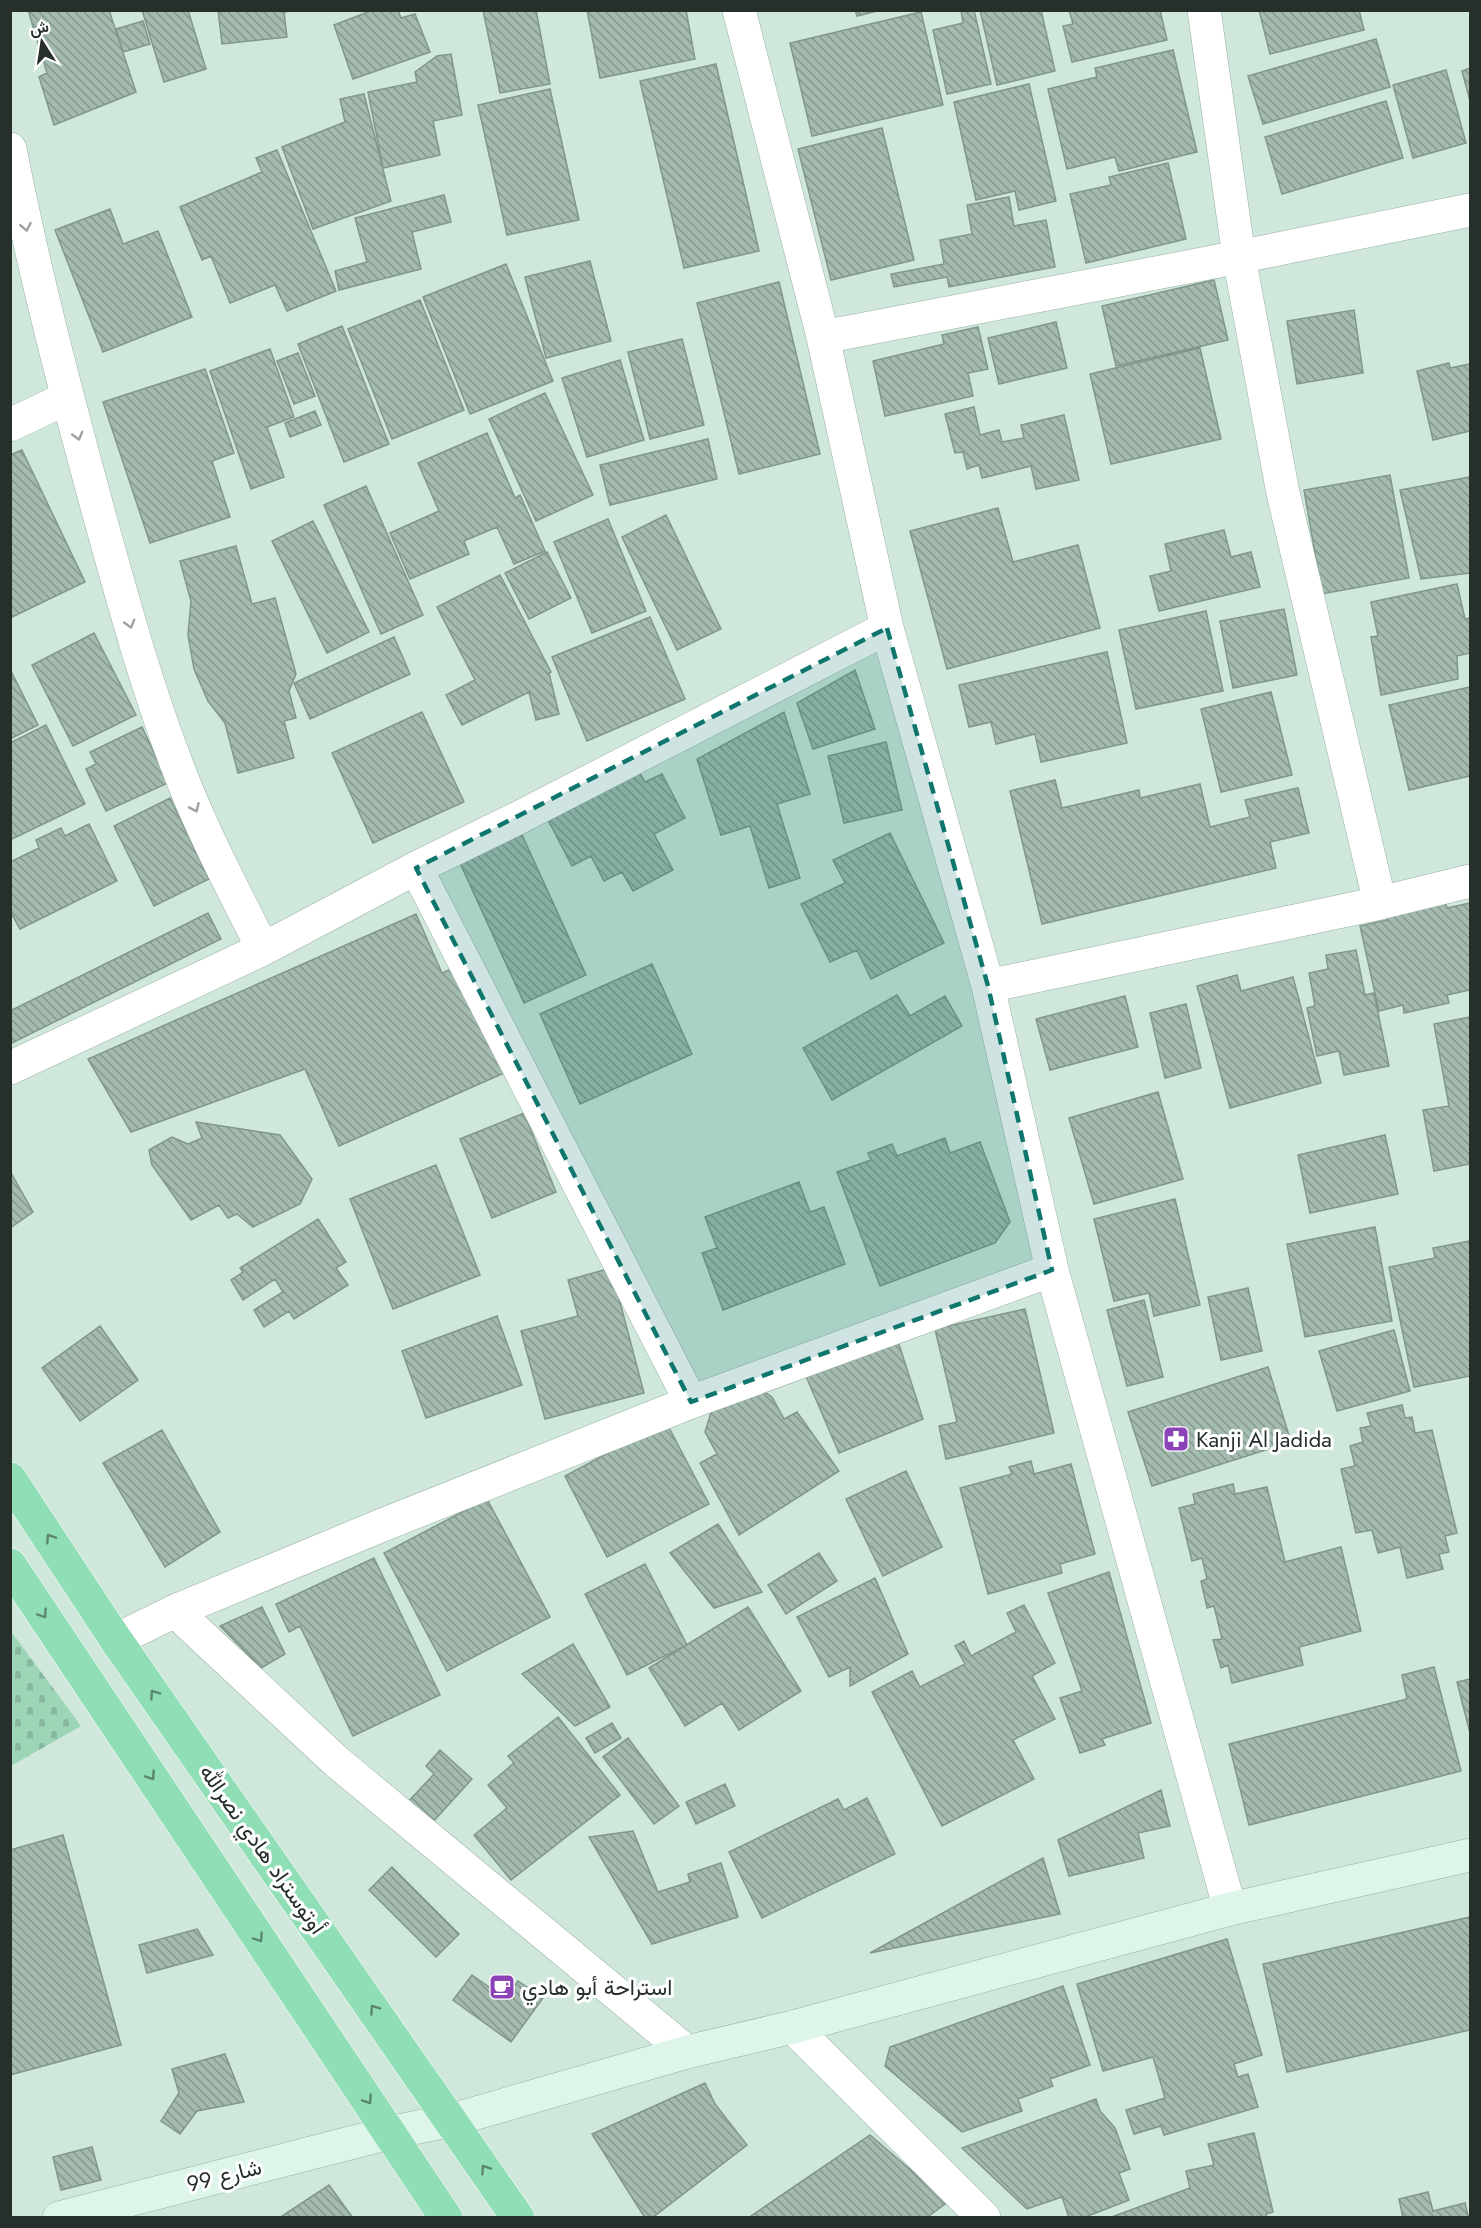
<svg xmlns="http://www.w3.org/2000/svg" width="1481" height="2228" viewBox="0 0 1481 2228" font-family="Jost,Vazirmatn,sans-serif">
<style>
.cemetery{fill:url(#cemetery-stones)}
.building{fill:url(#building-back-hatch);stroke:#80978a;stroke-width:1.5}
.lines{fill:none;stroke-linecap:round;stroke-linejoin:round}
.street-casing{stroke:#99b0a3;stroke-width:34}
.secondary-casing{stroke:#99b0a3;stroke-width:34}
.highway-casing{stroke:#fff;stroke-width:34}
.street{stroke:#fff;stroke-width:33}
.secondary{stroke:#def5e9;stroke-width:33}
.highway{stroke:#90deb6;stroke-width:33}
.oneway{stroke:#9da19f}
.oneway2{stroke:#5b8670}
.marked{fill:#0f766e;fill-opacity:0.2;stroke:#0f766e;stroke-width:4.5;stroke-dasharray:12 8;stroke-linejoin:round}
.labels{text-anchor:middle;stroke-width:6;stroke-linejoin:round;paint-order:stroke}
.poi-label{font-size:22px;fill:#262f2a;stroke:#fff;text-anchor:start}
.street-label{font-size:22px;fill:#262f2a;stroke:#fff}
</style>
<defs>
<pattern id="cemetery-stones" width="16" height="16" patternUnits="userSpaceOnUse" patternTransform="scale(1.5)"><rect width="16" height="16" fill="#9dd5b7"/><path d="M2 7V4a2 2 0 0 1 4 0v3zM10 15v-3a2 2 0 0 1 4 0v3z" fill="#87b79e"/></pattern>
<pattern id="building-back-hatch" width="6" height="6" patternUnits="userSpaceOnUse" patternTransform="scale(1.5)"><rect width="6" height="6" fill="#a4bcaf"/><path d="M-1 5l2 2M0 0l6 6M5-1l2 2" fill="none" stroke="#85998f"/></pattern>
</defs>
<rect width="100%" height="100%" fill="#d0e8db"/>
<path class="cemetery" d="M 10,1630 L 81,1726 L 11,1766 L 10,1766 Z"/>
<path class="building" d="M 28,10 L 109,10 L 136,92 L 54,125 L 39,77 L 47,73 Z
M 142,10 L 188,10 L 206,69 L 164,82 Z
M 218,10 L 298,10 L 284,12 L 287,37 L 222,44 Z
M 373,10 L 398,10 L 401,18 L 415,14 L 430,52 L 353,79 L 334,25 Z
M 483,10 L 536,10 L 550,84 L 500,93 Z
M 587,10 L 686,10 L 695,59 L 600,78 Z
M 855,10 L 881,10 L 857,16 Z
M 961,10 L 974,10 L 991,84 L 947,94 L 933,30 L 963,23 Z
M 980,10 L 1041,10 L 1055,71 L 997,85 Z
M 1069,10 L 1160,10 L 1167,40 L 1072,62 L 1063,26 L 1073,24 Z
M 1259,10 L 1359,10 L 1364,30 L 1270,54 Z
M 921,12 L 943,105 L 812,136 L 790,43 Z
M 143,21 L 150,44 L 123,52 L 116,29 Z
M 1376,39 L 1390,87 L 1263,124 L 1248,76 Z
M 1173,50 L 1197,152 L 1119,171 L 1115,157 L 1067,169 L 1048,89 L 1097,77 L 1095,68 Z
M 451,54 L 462,115 L 433,121 L 440,155 L 383,168 L 368,92 L 417,82 L 415,72 L 437,56 Z
M 716,64 L 759,251 L 684,268 L 640,81 Z
M 1470,68 L 1470,101 L 1462,71 Z
M 1446,70 L 1466,143 L 1413,158 L 1393,85 Z
M 1029,84 L 1056,201 L 1019,210 L 1015,191 L 976,200 L 954,102 Z
M 550,89 L 579,220 L 507,235 L 478,105 Z
M 364,94 L 391,201 L 313,229 L 282,147 L 345,122 L 340,99 Z
M 1386,101 L 1403,158 L 1282,194 L 1265,137 Z
M 882,128 L 914,260 L 831,280 L 798,149 Z
M 277,150 L 336,291 L 287,311 L 275,285 L 230,303 L 211,256 L 202,260 L 180,207 L 262,172 L 256,158 Z
M 1168,163 L 1186,239 L 1086,263 L 1070,194 L 1111,185 L 1109,177 Z
M 444,195 L 451,222 L 412,232 L 421,269 L 339,290 L 335,271 L 367,262 L 355,218 Z
M 1009,197 L 1014,226 L 1046,220 L 1055,267 L 949,287 L 947,277 L 894,287 L 891,274 L 944,264 L 940,240 L 972,234 L 967,205 Z
M 110,209 L 123,244 L 158,231 L 192,317 L 103,352 L 55,230 Z
M 590,261 L 611,341 L 546,358 L 525,277 Z
M 506,264 L 553,381 L 470,414 L 423,297 Z
M 1214,280 L 1228,340 L 1116,366 L 1102,306 Z
M 779,282 L 820,454 L 739,474 L 697,303 Z
M 420,300 L 464,410 L 392,439 L 348,329 Z
M 1354,310 L 1363,373 L 1297,384 L 1287,321 Z
M 1056,322 L 1067,368 L 999,384 L 988,338 Z
M 342,326 L 389,444 L 344,462 L 298,344 Z
M 978,327 L 988,369 L 968,373 L 973,396 L 885,416 L 873,361 L 944,344 L 942,335 Z
M 682,339 L 704,425 L 650,439 L 628,352 Z
M 1200,348 L 1221,439 L 1111,464 L 1090,374 Z
M 270,349 L 294,417 L 267,427 L 284,477 L 251,489 L 210,371 Z
M 298,353 L 315,396 L 294,404 L 277,361 Z
M 620,360 L 644,440 L 587,457 L 562,378 Z
M 1449,363 L 1450,368 L 1470,364 L 1470,431 L 1433,440 L 1417,371 Z
M 205,369 L 234,453 L 212,461 L 230,517 L 150,543 L 103,402 Z
M 545,393 L 593,495 L 536,521 L 489,419 Z
M 974,407 L 980,435 L 999,430 L 1002,442 L 1024,438 L 1021,425 L 1064,415 L 1079,480 L 1036,489 L 1031,466 L 982,478 L 979,465 L 967,469 L 963,452 L 955,453 L 945,414 Z
M 315,411 L 321,425 L 290,437 L 285,423 Z
M 487,433 L 515,498 L 520,495 L 545,551 L 514,564 L 497,527 L 464,541 L 469,554 L 410,579 L 390,533 L 439,511 L 418,463 Z
M 708,439 L 717,479 L 610,505 L 600,465 Z
M 22,450 L 85,582 L 10,618 L 10,455 Z
M 1390,475 L 1409,578 L 1322,594 L 1304,490 Z
M 1470,477 L 1470,573 L 1421,579 L 1400,490 Z
M 366,486 L 423,615 L 381,634 L 324,505 Z
M 998,508 L 1013,562 L 1078,545 L 1100,628 L 947,669 L 910,531 Z
M 666,515 L 721,629 L 677,650 L 622,537 Z
M 608,519 L 646,611 L 592,633 L 554,542 Z
M 313,521 L 369,632 L 327,653 L 272,541 Z
M 1224,530 L 1231,557 L 1251,552 L 1260,587 L 1159,611 L 1150,576 L 1171,571 L 1165,544 Z
M 236,546 L 252,604 L 275,598 L 296,674 L 289,691 L 296,718 L 284,721 L 294,758 L 238,773 L 225,723 L 208,701 L 194,669 L 188,635 L 191,601 L 180,561 Z
M 547,552 L 571,598 L 529,619 L 505,573 Z
M 500,575 L 551,672 L 549,673 L 559,714 L 536,720 L 529,692 L 462,725 L 446,695 L 475,680 L 437,607 Z
M 1457,584 L 1465,619 L 1470,618 L 1470,653 L 1457,656 L 1458,679 L 1381,695 L 1371,637 L 1378,636 L 1371,602 Z
M 1284,609 L 1297,675 L 1233,688 L 1220,621 Z
M 1206,611 L 1223,691 L 1136,709 L 1119,630 Z
M 650,617 L 685,699 L 587,741 L 552,657 Z
M 94,633 L 136,715 L 73,746 L 32,665 Z
M 394,637 L 410,674 L 310,719 L 294,683 Z
M 1107,652 L 1127,743 L 1041,762 L 1035,734 L 996,744 L 991,722 L 969,727 L 959,685 Z
M 10,669 L 38,725 L 10,739 Z
M 855,670 L 875,729 L 813,749 L 797,703 Z
M 1470,687 L 1470,776 L 1409,790 L 1389,705 Z
M 1271,692 L 1292,775 L 1221,792 L 1201,709 Z
M 422,712 L 464,802 L 373,843 L 332,753 Z
M 784,712 L 810,794 L 777,804 L 800,878 L 769,888 L 750,826 L 721,835 L 697,759 Z
M 46,725 L 85,804 L 10,840 L 10,743 Z
M 142,727 L 168,783 L 106,811 L 86,769 L 96,764 L 90,752 Z
M 886,742 L 902,810 L 844,823 L 828,756 Z
M 637,769 L 645,782 L 662,774 L 685,818 L 654,834 L 673,870 L 633,891 L 622,872 L 604,881 L 591,856 L 572,866 L 546,816 Z
M 1055,780 L 1062,808 L 1139,790 L 1140,798 L 1200,784 L 1210,827 L 1250,817 L 1245,800 L 1298,788 L 1309,833 L 1270,842 L 1276,868 L 1042,924 L 1010,791 Z
M 170,798 L 209,879 L 154,906 L 114,826 Z
M 89,824 L 117,881 L 20,929 L 10,911 L 10,862 L 39,848 L 36,840 L 61,828 L 65,836 Z
M 518,826 L 586,975 L 524,1003 L 456,854 Z
M 890,833 L 944,943 L 871,979 L 857,950 L 830,962 L 801,904 L 845,883 L 833,860 Z
M 1445,901 L 1447,908 L 1470,903 L 1470,990 L 1447,995 L 1449,1003 L 1404,1013 L 1403,1005 L 1379,1011 L 1360,926 L 1387,920 L 1385,915 Z
M 208,913 L 221,939 L 10,1044 L 10,1011 Z
M 416,914 L 442,973 L 456,967 L 504,1073 L 339,1146 L 305,1069 L 131,1132 L 88,1059 Z
M 1356,950 L 1365,995 L 1374,993 L 1389,1066 L 1344,1075 L 1339,1051 L 1317,1056 L 1307,1008 L 1315,1006 L 1309,973 L 1328,969 L 1326,955 Z
M 652,964 L 692,1054 L 580,1104 L 540,1014 Z
M 1237,975 L 1241,991 L 1293,977 L 1321,1083 L 1230,1108 L 1197,986 Z
M 897,995 L 910,1016 L 945,996 L 962,1026 L 832,1100 L 803,1048 Z
M 1125,996 L 1138,1047 L 1050,1070 L 1036,1019 Z
M 1186,1004 L 1201,1068 L 1165,1078 L 1150,1013 Z
M 1470,1017 L 1470,1164 L 1434,1171 L 1423,1110 L 1449,1106 L 1434,1024 Z
M 1158,1092 L 1183,1179 L 1094,1204 L 1069,1118 Z
M 524,1113 L 556,1192 L 492,1218 L 460,1139 Z
M 196,1122 L 280,1135 L 312,1179 L 300,1204 L 253,1227 L 237,1214 L 228,1218 L 219,1205 L 191,1220 L 152,1165 L 149,1150 L 172,1137 L 188,1144 L 202,1138 Z
M 1385,1135 L 1398,1194 L 1310,1213 L 1298,1155 Z
M 945,1138 L 950,1153 L 980,1142 L 1010,1222 L 995,1243 L 880,1286 L 837,1172 L 871,1160 L 868,1153 L 892,1144 L 897,1156 Z
M 436,1165 L 480,1275 L 393,1309 L 350,1199 Z
M 10,1171 L 33,1212 L 10,1228 Z
M 799,1182 L 810,1212 L 824,1207 L 845,1264 L 723,1310 L 702,1253 L 717,1248 L 705,1217 Z
M 1175,1199 L 1200,1305 L 1154,1316 L 1149,1293 L 1114,1301 L 1094,1219 Z
M 318,1219 L 346,1262 L 336,1268 L 348,1285 L 294,1319 L 289,1311 L 264,1327 L 254,1310 L 283,1292 L 275,1279 L 243,1300 L 231,1280 L 243,1272 L 240,1268 Z
M 1375,1227 L 1392,1321 L 1305,1337 L 1287,1244 Z
M 1470,1241 L 1470,1376 L 1414,1387 L 1389,1267 L 1435,1258 L 1433,1248 Z
M 611,1268 L 644,1393 L 545,1419 L 521,1331 L 578,1316 L 568,1280 Z
M 1248,1288 L 1262,1351 L 1221,1360 L 1208,1297 Z
M 1144,1300 L 1163,1377 L 1127,1386 L 1107,1310 Z
M 1025,1309 L 1054,1433 L 946,1459 L 939,1426 L 957,1422 L 935,1329 Z
M 497,1316 L 522,1385 L 426,1418 L 402,1351 Z
M 100,1326 L 138,1380 L 80,1421 L 42,1368 Z
M 1394,1330 L 1410,1391 L 1337,1411 L 1319,1351 Z
M 897,1338 L 923,1419 L 839,1453 L 805,1374 Z
M 1268,1367 L 1291,1442 L 1152,1486 L 1128,1412 Z
M 753,1384 L 772,1397 L 784,1419 L 797,1412 L 839,1471 L 739,1535 L 700,1463 L 717,1454 L 705,1432 L 714,1403 Z
M 1402,1405 L 1405,1418 L 1412,1417 L 1415,1433 L 1432,1430 L 1457,1533 L 1445,1536 L 1449,1552 L 1439,1554 L 1443,1569 L 1407,1578 L 1400,1547 L 1378,1553 L 1372,1530 L 1356,1533 L 1341,1469 L 1355,1466 L 1350,1446 L 1363,1442 L 1360,1428 L 1371,1426 L 1367,1413 Z
M 666,1422 L 709,1504 L 607,1557 L 565,1476 Z
M 162,1430 L 220,1532 L 165,1567 L 103,1463 Z
M 1031,1461 L 1034,1474 L 1071,1464 L 1095,1554 L 1060,1564 L 1062,1573 L 988,1594 L 960,1488 L 1012,1474 L 1009,1467 Z
M 906,1471 L 942,1547 L 883,1576 L 846,1499 Z
M 1233,1484 L 1235,1494 L 1267,1487 L 1285,1562 L 1341,1547 L 1361,1631 L 1299,1647 L 1303,1665 L 1232,1683 L 1228,1665 L 1221,1668 L 1213,1640 L 1222,1639 L 1214,1606 L 1207,1608 L 1201,1581 L 1207,1579 L 1202,1558 L 1192,1561 L 1179,1508 L 1195,1504 L 1193,1494 Z
M 487,1499 L 550,1617 L 447,1671 L 384,1553 Z
M 718,1524 L 762,1592 L 714,1608 L 670,1553 Z
M 819,1553 L 837,1581 L 786,1614 L 768,1585 Z
M 374,1558 L 440,1695 L 353,1736 L 300,1626 L 289,1632 L 276,1604 Z
M 645,1564 L 687,1645 L 627,1675 L 585,1594 Z
M 1109,1572 L 1151,1723 L 1102,1739 L 1105,1745 L 1080,1753 L 1060,1698 L 1082,1691 L 1048,1593 Z
M 875,1578 L 908,1654 L 850,1686 L 850,1667 L 829,1677 L 797,1617 Z
M 1024,1605 L 1055,1663 L 1032,1676 L 1055,1719 L 1013,1740 L 1034,1779 L 942,1826 L 872,1692 L 912,1671 L 920,1687 L 965,1664 L 955,1646 L 964,1641 L 971,1656 L 1016,1632 L 1007,1613 Z
M 262,1607 L 285,1654 L 261,1668 L 220,1626 Z
M 748,1607 L 801,1691 L 739,1730 L 722,1703 L 685,1726 L 649,1668 Z
M 573,1644 L 610,1707 L 575,1726 L 522,1674 Z
M 1434,1667 L 1461,1771 L 1249,1825 L 1229,1744 L 1407,1699 L 1402,1675 Z
M 1470,1679 L 1470,1733 L 1457,1682 Z
M 558,1717 L 620,1795 L 511,1880 L 474,1835 L 507,1808 L 488,1785 L 514,1763 L 508,1756 Z
M 612,1723 L 621,1738 L 595,1753 L 586,1738 Z
M 628,1738 L 679,1806 L 654,1824 L 603,1757 Z
M 440,1750 L 472,1779 L 431,1824 L 407,1803 L 434,1774 L 426,1766 Z
M 725,1784 L 735,1806 L 696,1824 L 686,1802 Z
M 1161,1790 L 1170,1826 L 1138,1833 L 1144,1858 L 1069,1876 L 1058,1840 Z
M 867,1798 L 895,1854 L 762,1918 L 729,1852 L 838,1799 L 844,1810 Z
M 633,1831 L 658,1892 L 690,1882 L 688,1874 L 721,1863 L 738,1917 L 652,1944 L 589,1837 Z
M 63,1835 L 121,2045 L 10,2075 L 10,1850 Z
M 1043,1858 L 1060,1914 L 870,1953 Z
M 392,1867 L 459,1934 L 436,1957 L 369,1890 Z
M 1470,1917 L 1470,2030 L 1287,2072 L 1263,1964 Z
M 197,1929 L 213,1955 L 147,1973 L 139,1945 Z
M 1227,1939 L 1262,2055 L 1234,2064 L 1238,2077 L 1248,2074 L 1258,2107 L 1164,2135 L 1161,2126 L 1134,2134 L 1126,2110 L 1165,2098 L 1153,2057 L 1103,2071 L 1077,1984 Z
M 472,1975 L 505,1998 L 518,1981 L 543,1998 L 511,2042 L 453,2000 Z
M 1063,1986 L 1090,2065 L 1050,2079 L 1053,2086 L 1018,2099 L 1022,2111 L 962,2132 L 885,2066 L 890,2047 Z
M 225,2054 L 244,2102 L 197,2111 L 180,2134 L 161,2121 L 179,2093 L 172,2069 Z
M 705,2083 L 715,2104 L 747,2145 L 652,2218 L 645,2218 L 592,2134 Z
M 1096,2099 L 1100,2111 L 1115,2128 L 1130,2169 L 1119,2173 L 1129,2200 L 1083,2218 L 1069,2218 L 1062,2197 L 1027,2209 L 962,2148 Z
M 1254,2133 L 1273,2212 L 1266,2214 L 1267,2218 L 1109,2218 L 1190,2188 L 1186,2171 L 1214,2165 L 1208,2144 Z
M 870,2135 L 948,2202 L 926,2218 L 748,2218 Z
M 92,2147 L 101,2180 L 61,2190 L 53,2157 Z
M 329,2185 L 353,2218 L 279,2218 Z
M 1428,2192 L 1433,2211 L 1465,2203 L 1468,2216 L 1470,2215 L 1470,2218 L 1403,2218 L 1399,2199 Z"/>
<g class="lines">
<g class="street-casing">
<path id="street" d="M 739,10 L 823,337 L 887,628 L 988,986 L 1052,1270 L 1230,1909
M 1204,10 L 1239,257 L 1283,493 L 1380,903
M 10,149 C 34,272 66,393 99,514 C 123,601 147,689 180,773 C 203,833 234,891 263,949
M 823,337 L 1239,257 L 1470,210
M 10,425 L 67,398
M 416,868 L 691,1402
M 988,986 L 1380,903 L 1470,881
M 10,1068 L 263,949 L 416,868 L 518,818 L 887,628
M 175,1611 L 337,1762 L 687,2052
M 116,1640 L 175,1611 L 380,1526 L 691,1402 L 1052,1270
M 793,2027 L 984,2218"/>
</g>
<g class="secondary-casing">
<path id="secondary" d="M 59,2218 L 389,2133 L 452,2120 L 687,2052 L 793,2027 L 1230,1909 L 1470,1855"/>
</g>
<g class="highway-casing">
<path id="highway" d="M 10,1479 L 116,1640 L 518,2218
M 10,1565 L 446,2218"/>
</g>
<use href="#street" class="street"/>
<use href="#secondary" class="secondary"/>
<use href="#highway" class="highway"/>
</g>
<defs><path id="oneway-chevron" d="M-2-3.5L2.5 0L-2 3.5" fill="none" stroke-width="1.6" stroke-linecap="round" stroke-linejoin="round" transform="scale(1.5)"/></defs>
<g class="oneway">
<use href="#oneway-chevron" transform="translate(26 227) rotate(79)"/>
<use href="#oneway-chevron" transform="translate(78 436) rotate(75)"/>
<use href="#oneway-chevron" transform="translate(130 624) rotate(74)"/>
<use href="#oneway-chevron" transform="translate(195 808) rotate(66)"/>
</g>
<g class="oneway2">
<use href="#oneway-chevron" transform="translate(50 1538) rotate(-123)"/>
<use href="#oneway-chevron" transform="translate(43 1614) rotate(56)"/>
<use href="#oneway-chevron" transform="translate(154 1694) rotate(-125)"/>
<use href="#oneway-chevron" transform="translate(151 1776) rotate(56)"/>
<use href="#oneway-chevron" transform="translate(259 1938) rotate(56)"/>
<use href="#oneway-chevron" transform="translate(374 2009) rotate(-125)"/>
<use href="#oneway-chevron" transform="translate(368 2100) rotate(56)"/>
<use href="#oneway-chevron" transform="translate(485 2169) rotate(-124)"/>
</g>
<path class="marked" d="M 887,628 L 988,986 L 1052,1270 L 691,1402 L 416,868 Z"/>
<defs>
<g id="pharmacy-square" transform="scale(1.35)"><rect x="-9" y="-9" width="18" height="18" rx="4" fill="#8c43b5" stroke="#fff"/><path d="M-2-6h4v4h4v4h-4v4h-4v-4h-4v-4h4Z" fill="#fff"/></g>
<g id="cafe-square" transform="scale(1.35)"><rect x="-9" y="-9" width="18" height="18" rx="4" fill="#8c43b5" stroke="#fff"/><path d="M-5.5-4.5H6V0H3Q3 3.5 0 3.5H-2.5Q-5.5 3.5-5.5 0ZM3-3.2v2h1.7v-2ZM-6 4.5H4V6H-6Z" fill="#fff"/></g>
</defs>
<g fill-rule="evenodd">
<use href="#pharmacy-square" x="1176" y="1439"/>
<use href="#cafe-square" x="502" y="1987"/>
</g>
<g class="labels">
<g class="poi-label">
<text x="1196" y="1447">Kanji Al Jadida</text>
<text x="522" y="1995">استراحة أبو هادي</text>
</g>
<g class="street-label">
<text transform="translate(263 1849) rotate(55)" y="8">أوتوستراد هادي نصرالله</text>
<text transform="translate(224 2175) rotate(-14)" y="8">شارع 99</text>
</g>
</g>
<rect width="1481" height="2228" fill="none" stroke="#262f2a" stroke-width="24"/>
<g transform="translate(42 42) rotate(348)" stroke="#ffffff" stroke-width="4.5" paint-order="stroke">
<path d="M0-4.5L10 22L0 15L-10 22Z" fill="#262f2a"/>
<text y="-9" font-size="16" font-weight="bold" text-anchor="middle" fill="#262f2a">ش</text>
</g>
</svg>
